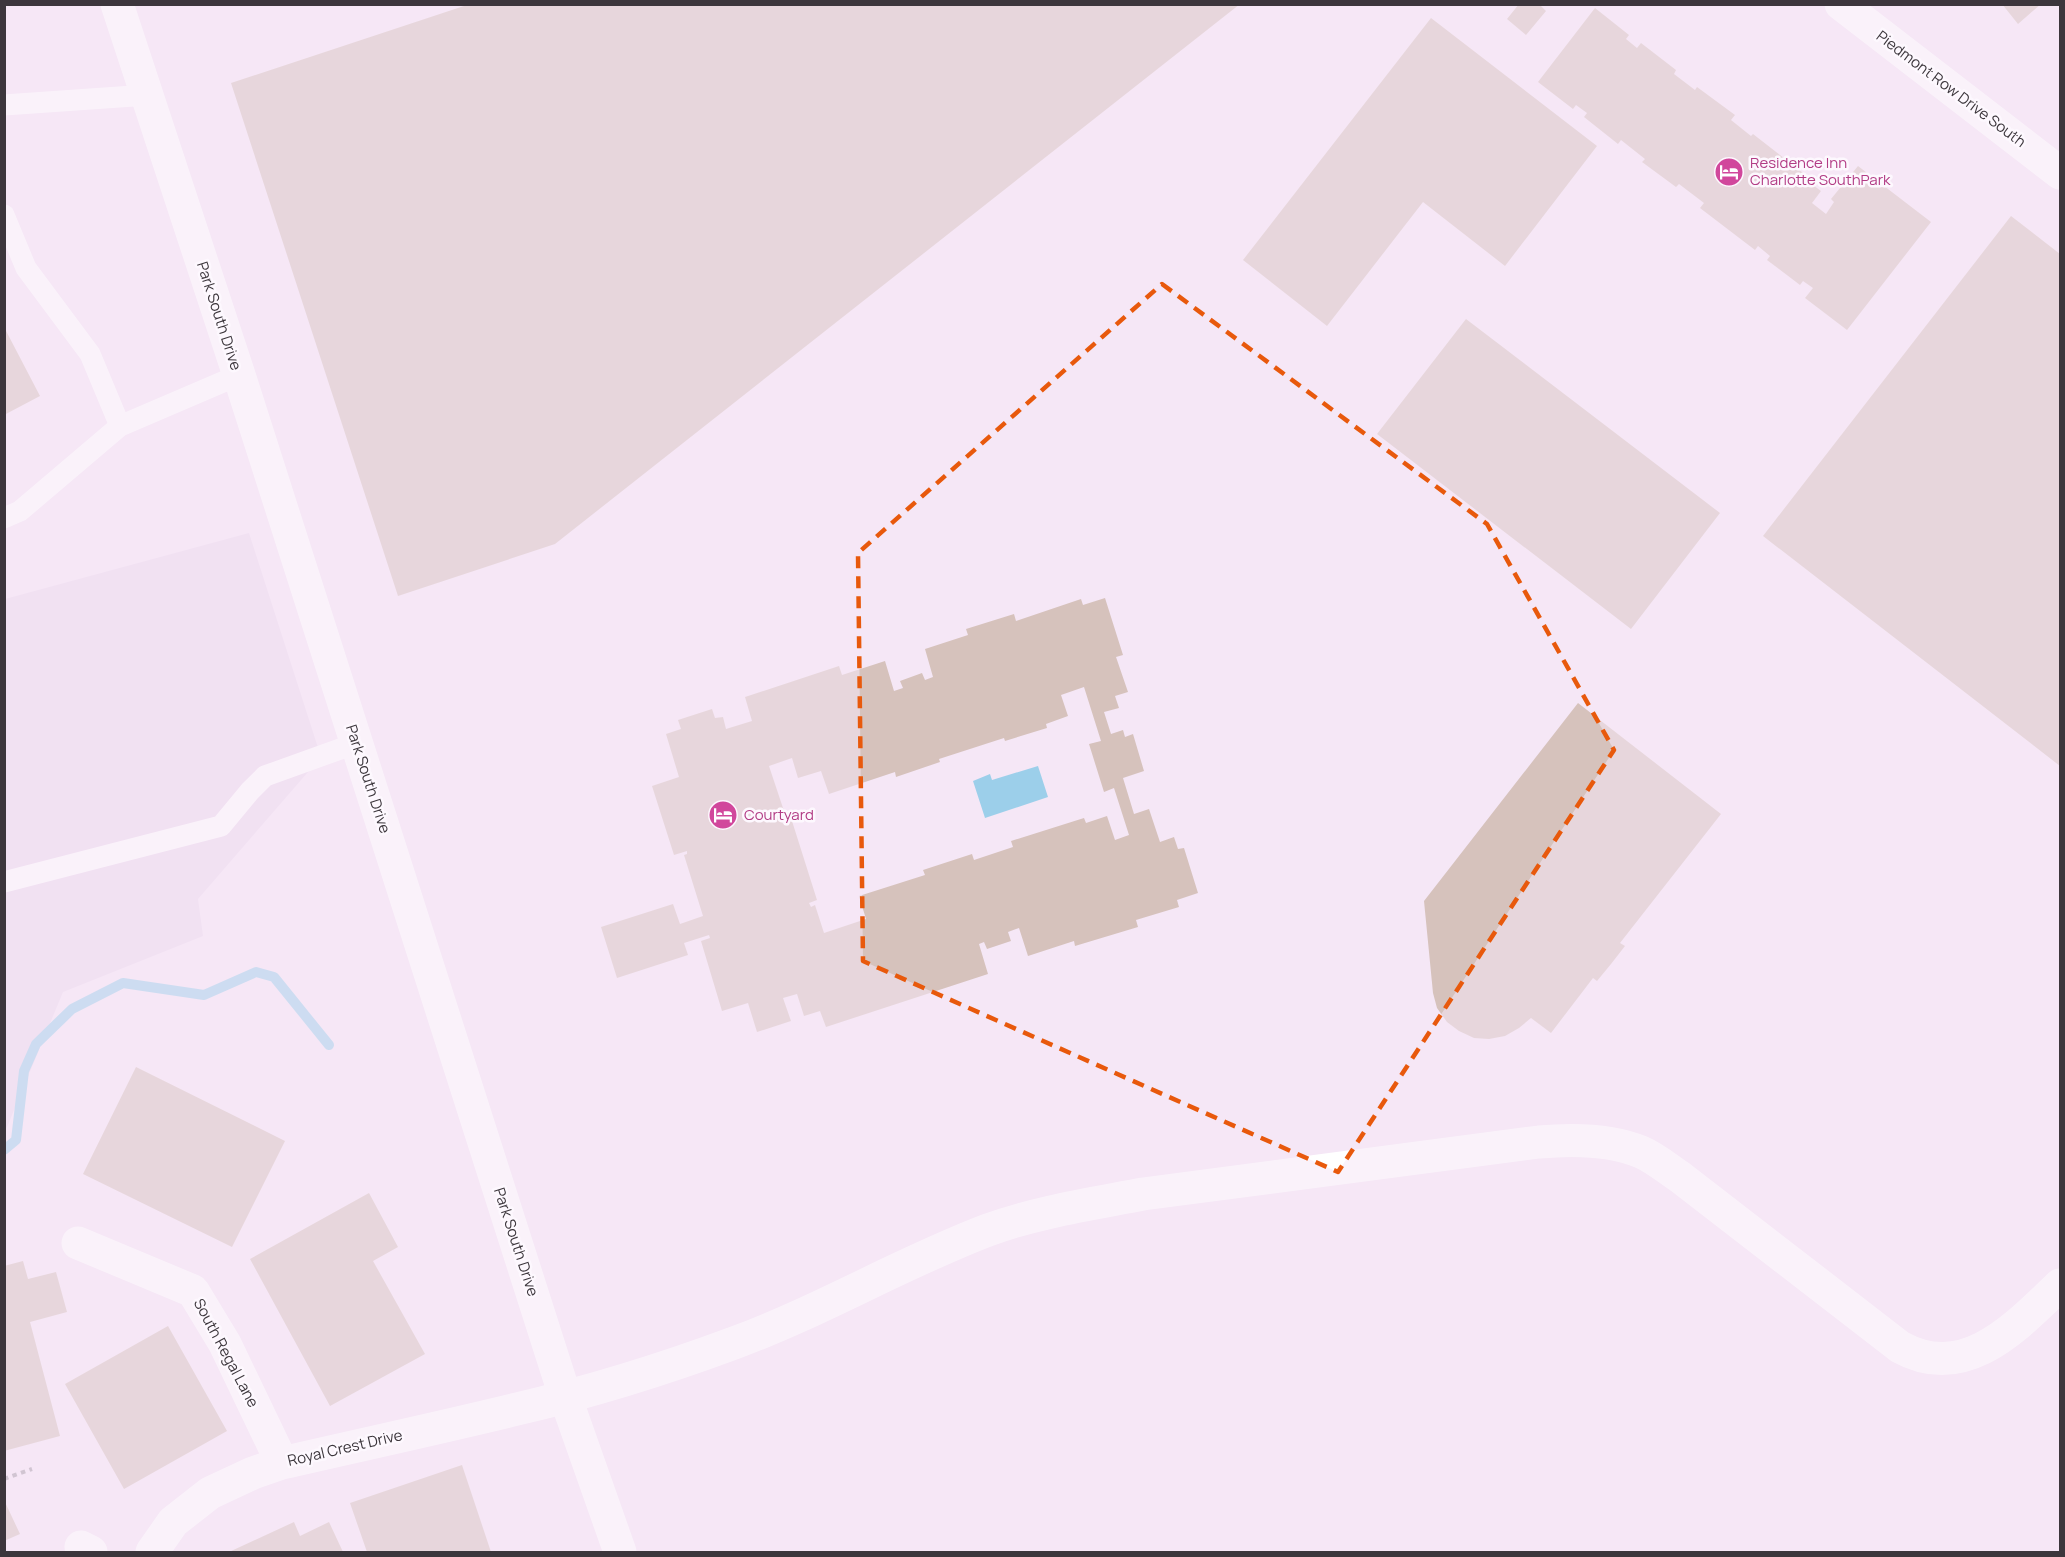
<svg xmlns="http://www.w3.org/2000/svg" width="2065" height="1557" viewBox="0 0 2065 1557" font-family="Manrope,sans-serif">
<style>
.built{fill:#ecd9ee}
.water{fill:#9ccfea}
.lines{fill:none;stroke-linecap:round;stroke-linejoin:round}
.stream{stroke:#9ccfea;stroke-width:10}
.building{fill:#d6c2bc;fill-rule:evenodd}
.path{stroke:#a59ba6;stroke-width:4;stroke-dasharray:4.5 4.5;stroke-linecap:butt}
.service{stroke:#fff;stroke-width:21}
.minor{stroke:#fff;stroke-width:33}
.tertiary{stroke:#fff;stroke-width:33}
.marked{fill:none;stroke:#e8590c;stroke-width:4.5;stroke-dasharray:12 8;stroke-linejoin:round}
.labels{text-anchor:middle;stroke-width:5;stroke-linejoin:round;paint-order:stroke}
.street-label{font-size:15px;fill:#3c363c;stroke:#fdf8fe}
.hotel-label{font-size:15px;fill:#b23c85;stroke:#fdf8fe;text-anchor:start}
</style>
<rect width="100%" height="100%" fill="#f5e7f6"/>
<path class="built" d="M 249,533 L 321,757 L 198,899 L 203,936 L 63,992 L 7,1127 L 5,1129 L 5,599 Z"/>
<path class="water" d="M 1038,766 L 1048,797 L 985,818 L 973,781 L 990,774 L 992,780 Z"/>
<g class="lines">
<path class="stream" d="M 4,1150 L 16,1140 L 24,1071 L 36,1044 L 72,1009 L 123,983 L 204,995 L 256,972 L 274,977 L 329,1045"/>
</g>
<path class="building" d="M 470,4 L 1240,4 L 555,544 L 398,596 L 231,83 Z
M 1519,4 L 1539,4 L 1546,11 L 1526,35 L 1507,19 Z
M 2002,4 L 2041,4 L 2018,24 Z
M 1595,8 L 1629,35 L 1626,39 L 1637,48 L 1641,43 L 1676,70 L 1674,74 L 1695,90 L 1697,87 L 1735,115 L 1731,120 L 1751,136 L 1753,134 L 1811,179 L 1809,182 L 1821,191 L 1812,203 L 1826,214 L 1834,202 L 1831,199 L 1858,166 L 1931,222 L 1847,330 L 1805,298 L 1813,288 L 1803,281 L 1800,285 L 1767,260 L 1770,256 L 1758,246 L 1755,250 L 1700,208 L 1704,203 L 1679,184 L 1676,187 L 1642,162 L 1645,159 L 1621,140 L 1618,144 L 1584,117 L 1587,113 L 1576,105 L 1573,109 L 1538,82 Z
M 1431,18 L 1597,146 L 1505,266 L 1423,202 L 1327,326 L 1243,260 Z
M 2011,216 L 2060,254 L 2060,766 L 1763,536 Z
M 1466,319 L 1720,513 L 1631,629 L 1377,434 Z
M 4,327 L 40,396 L 4,415 Z
M 1105,598 L 1123,655 L 1116,657 L 1128,692 L 1115,696 L 1119,708 L 1104,712 L 1111,734 L 1123,730 L 1125,737 L 1133,734 L 1144,771 L 1123,778 L 1134,814 L 1149,809 L 1160,842 L 1174,837 L 1178,849 L 1184,848 L 1198,893 L 1177,900 L 1179,907 L 1136,920 L 1138,927 L 1075,946 L 1074,941 L 1028,956 L 1019,928 L 1008,932 L 1011,941 L 987,949 L 984,942 L 979,944 L 988,974 L 826,1027 L 820,1011 L 804,1016 L 797,994 L 783,998 L 791,1021 L 757,1032 L 748,1003 L 722,1011 L 701,941 L 710,938 L 709,935 L 684,943 L 688,955 L 617,978 L 601,927 L 673,904 L 680,924 L 703,916 L 684,855 L 687,854 L 687,851 L 674,855 L 652,786 L 679,777 L 666,734 L 681,729 L 678,720 L 712,709 L 715,718 L 723,717 L 726,729 L 752,721 L 745,697 L 839,666 L 842,675 L 885,661 L 894,691 L 903,688 L 900,681 L 922,673 L 925,680 L 933,677 L 925,649 L 968,635 L 966,629 L 1014,614 L 1016,621 L 1081,599 L 1083,605 ZM 1084,687 L 1101,741 L 1089,744 L 1104,792 L 1114,788 L 1129,835 L 1115,840 L 1107,816 L 1086,823 L 1084,818 L 1011,841 L 1013,847 L 974,860 L 972,854 L 923,870 L 925,875 L 859,896 L 866,919 L 824,933 L 815,905 L 811,907 L 809,903 L 817,900 L 792,821 L 783,824 L 781,818 L 786,817 L 769,766 L 792,758 L 798,778 L 821,771 L 829,794 L 895,772 L 896,777 L 940,762 L 939,759 L 1004,738 L 1005,741 L 1047,728 L 1046,724 L 1068,716 L 1061,695 Z
M 1578,703 L 1721,814 L 1620,943 L 1625,946 L 1611,964 L 1597,981 L 1593,978 L 1551,1033 L 1531,1018 L 1519,1028 L 1505,1036 L 1489,1039 L 1474,1038 L 1459,1031 L 1447,1022 L 1437,1008 L 1433,993 L 1424,901 Z
M 136,1067 L 285,1141 L 232,1247 L 83,1174 Z
M 369,1193 L 398,1247 L 373,1261 L 425,1354 L 330,1406 L 250,1259 Z
M 23,1261 L 28,1279 L 56,1272 L 67,1312 L 30,1322 L 60,1436 L 4,1451 L 4,1266 Z
M 168,1326 L 227,1431 L 124,1489 L 65,1384 Z
M 462,1465 L 491,1552 L 367,1552 L 350,1503 Z
M 4,1500 L 20,1534 L 4,1541 Z
M 294,1522 L 300,1536 L 329,1522 L 343,1552 L 229,1552 Z"/>
<g class="lines">
<path class="path" d="M 4,1479 L 32,1469"/>
<path class="service" d="M 4,105 L 148,95
M 4,215 L 26,268 L 90,354 L 120,426
M 4,518 L 20,511 L 120,426 L 239,375
M 4,882 L 221,826 L 250,791 L 265,776 L 357,743"/>
<path class="minor" d="M 1841,4 L 2060,173
M 78,1243 L 193,1291 L 225,1344 L 282,1463
M 81,1547 L 91,1552
M 152,1552 L 173,1522 L 210,1493 L 253,1473 L 282,1463 C 360,1445 439,1428 517,1409 C 590,1392 664,1369 734,1343 C 821,1311 901,1263 988,1230 C 1037,1212 1091,1204 1143,1194 L 1539,1142 C 1572,1139 1610,1139 1641,1152 C 1655,1158 1668,1169 1680,1177 L 1900,1347 C 1965,1383 2016,1327 2060,1285"/>
<path class="tertiary" d="M 117,4 L 239,375 L 565,1396 L 620,1552"/>
</g>
<path d="M0 0H2065V1557H0ZM 1162,284 L 1487,524 L 1614,750 L 1338,1172 L 863,961 L 858,553 Z" fill="#f5e7f6" fill-opacity=".55" fill-rule="evenodd"/>
<path class="marked" d="M 1162,284 L 1487,524 L 1614,750 L 1338,1172 L 863,961 L 858,553 Z"/>
<defs>
<g id="hotel-disc" transform="scale(1.5)"><circle r="9.5" fill="#d1479c" stroke="#fdf8fe"/><path d="M-6-4.5h1.5V1H6V5H4.5V3h-9V5H-6ZM-4 0a1.8 1.8 0 1 1 3.6 0ZM.5 0V-2.5h3Q6-2.5 6 0Z" fill="#fff"/></g>
</defs>
<g fill-rule="evenodd">
<use href="#hotel-disc" x="1729" y="172"/>
<use href="#hotel-disc" x="723" y="815"/>
</g>
<g class="labels">
<g class="street-label">
<text transform="translate(1951 89) rotate(37)" y="5">Piedmont Row Drive South</text>
<text transform="translate(219 316) rotate(72)" y="5">Park South Drive</text>
<text transform="translate(368 779) rotate(72)" y="5">Park South Drive</text>
<text transform="translate(516 1242) rotate(72)" y="5">Park South Drive</text>
<text transform="translate(226 1353) rotate(62)" y="5">South Regal Lane</text>
<text transform="translate(345 1448) rotate(-13)" y="5">Royal Crest Drive</text>
</g>
<g class="hotel-label">
<text x="1750" y="168">Residence Inn<tspan x="1750" dy="17">Charlotte SouthPark</tspan></text>
<text x="744" y="820">Courtyard</text>
</g>
</g>
<rect width="2065" height="1557" fill="none" stroke="#3c363c" stroke-width="12"/>
</svg>
